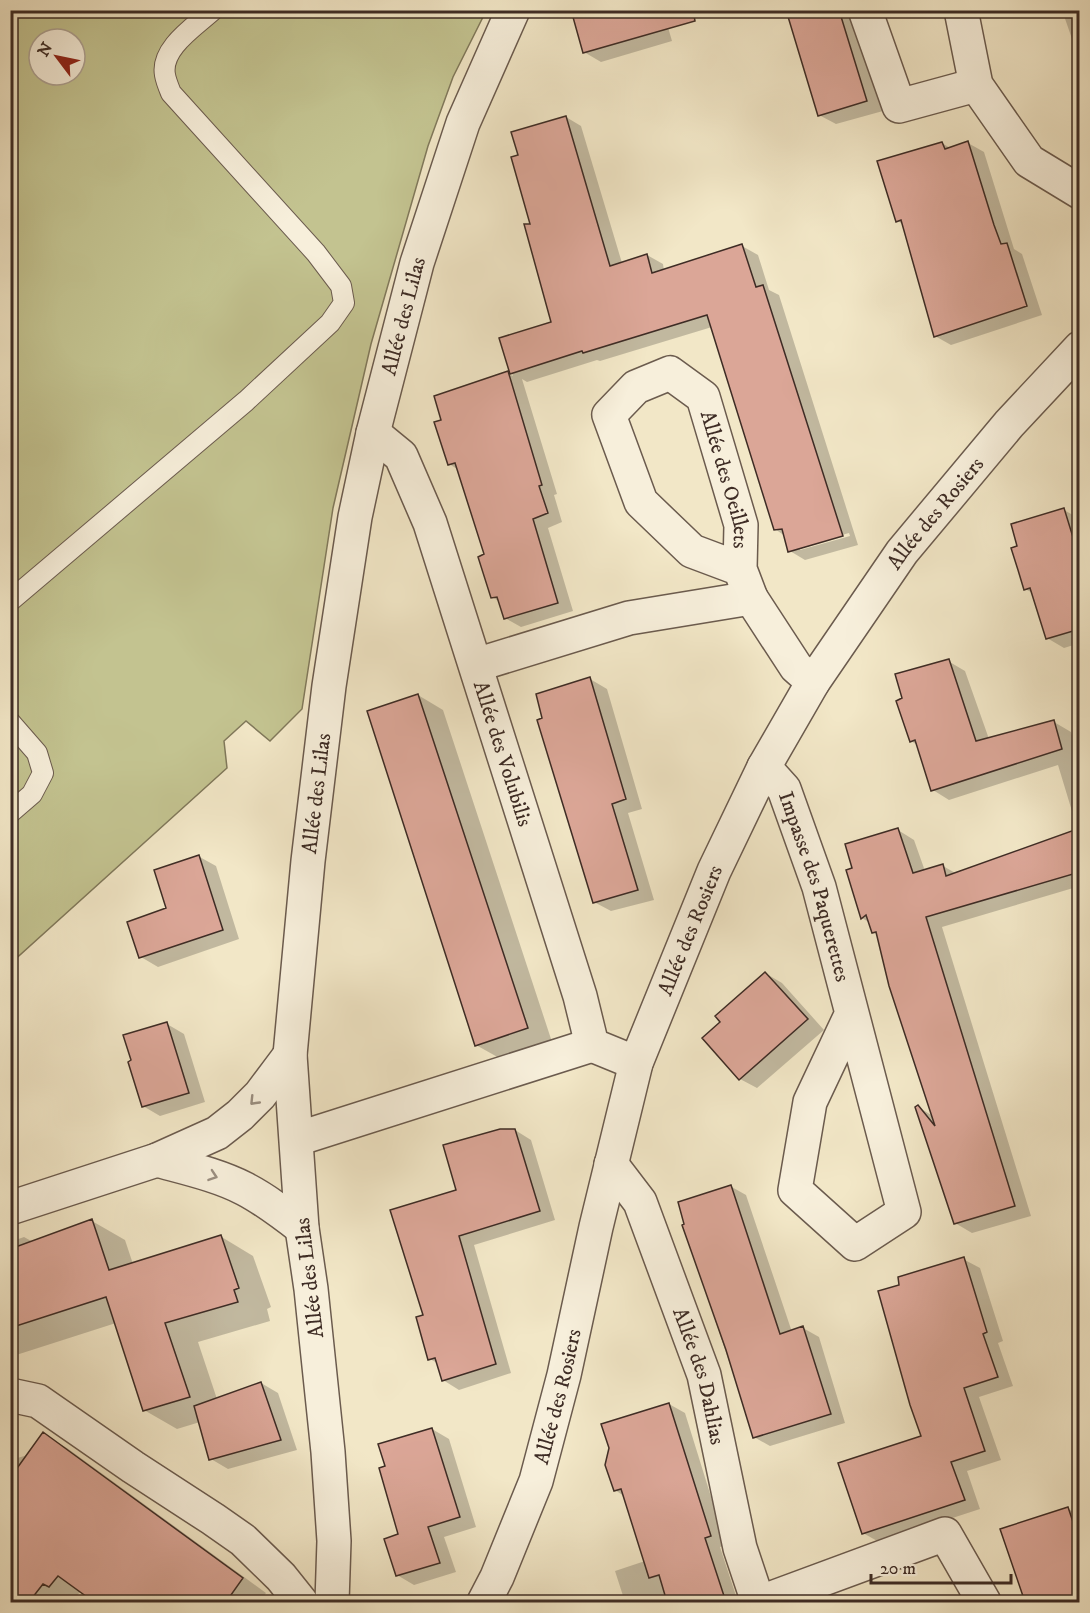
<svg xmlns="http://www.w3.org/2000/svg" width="1090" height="1613" viewBox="0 0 1090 1613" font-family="'IM FELL DW Pica',serif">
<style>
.green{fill:#c3c390;stroke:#80785a;stroke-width:1.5;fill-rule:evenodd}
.shadow{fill:#0003;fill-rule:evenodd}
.building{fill:#dba697;stroke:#3e2c25;stroke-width:1.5}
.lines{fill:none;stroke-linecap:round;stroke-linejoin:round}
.lane-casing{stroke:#6b5b4e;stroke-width:22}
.street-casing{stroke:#6b5b4e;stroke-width:36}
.lane{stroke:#f7efdb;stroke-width:20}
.street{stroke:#f7efdb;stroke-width:33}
.oneway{stroke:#9a8e80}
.labels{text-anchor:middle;stroke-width:4.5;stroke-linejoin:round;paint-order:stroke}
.street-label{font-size:21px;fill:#3e2c25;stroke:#f7efdb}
</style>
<rect width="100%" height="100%" fill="#f2e7c7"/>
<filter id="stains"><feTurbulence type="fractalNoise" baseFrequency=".00333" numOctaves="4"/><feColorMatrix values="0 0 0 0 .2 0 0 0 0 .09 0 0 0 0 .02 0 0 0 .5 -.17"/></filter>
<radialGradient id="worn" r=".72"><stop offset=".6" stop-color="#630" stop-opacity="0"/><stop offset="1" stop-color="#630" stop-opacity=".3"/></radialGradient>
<path class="green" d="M 11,11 L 486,11 L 453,77 L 428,146 L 371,344 L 333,508 L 302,709 L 270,741 L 246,721 L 224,741 L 227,768 L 11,963 ZM 39,39 L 75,39 L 75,75 L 39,75 Z"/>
<path class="shadow" d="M 663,10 L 672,41 L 601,62 L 584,52 Z
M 787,10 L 852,10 L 883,111 L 836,124 L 819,115 Z
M 1062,10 L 1080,10 L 1080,62 Z
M 566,117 L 581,126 L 622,263 L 647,255 L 663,264 L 664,271 L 742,246 L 758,255 L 769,290 L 779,295 L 858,545 L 805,560 L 790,551 L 785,536 L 775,529 L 712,327 L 600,361 L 597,360 L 527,382 L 522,379 L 557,494 L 554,495 L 562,522 L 548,528 L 573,611 L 521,627 L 505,618 L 500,602 L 492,597 L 486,555 L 459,470 L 449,464 L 442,420 L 507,373 L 513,376 L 501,339 L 553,323 L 532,225 L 519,156 ZM 849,533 L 850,536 L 800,550 L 800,547 Z
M 942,143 L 950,148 L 968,143 L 984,152 L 1014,249 L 1022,254 L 1042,315 L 951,345 L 935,336 L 904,225 L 898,221 Z
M 1064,510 L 1080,519 L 1080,643 L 1064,648 L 1047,638 L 1033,593 L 1025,589 L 1019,547 Z
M 948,661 L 965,671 L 989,739 L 1054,722 L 1071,732 L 1078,756 L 1080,756 L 1080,886 L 942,927 L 1031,1216 L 972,1233 L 955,1223 L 918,1107 L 933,1116 L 878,935 L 873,932 L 870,923 L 862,918 L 848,871 L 854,869 L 898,830 L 914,840 L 925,871 L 943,866 L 957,874 L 1078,831 L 1058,765 L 949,800 L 933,790 L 919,746 L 911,741 L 903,699 Z
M 590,679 L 607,689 L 642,809 L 628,813 L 654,900 L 611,911 L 594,902 L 538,721 L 544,719 Z
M 418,695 L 443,710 L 552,1042 L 501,1059 L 476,1045 Z
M 198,856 L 216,866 L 239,939 L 158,967 L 141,957 Z
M 765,973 L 782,983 L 824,1030 L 757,1088 L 740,1079 L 722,1022 Z
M 167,1024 L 184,1034 L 205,1102 L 160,1116 L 143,1106 Z
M 515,1130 L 531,1140 L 555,1220 L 474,1245 L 511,1373 L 459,1390 L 443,1380 L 439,1364 L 430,1359 L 424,1316 L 458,1191 Z
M 730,1186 L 746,1195 L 792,1332 L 803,1328 L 819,1337 L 845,1423 L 770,1446 L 754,1437 L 684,1226 Z
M 92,1221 L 125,1240 L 133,1264 L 220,1236 L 253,1256 L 271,1307 L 267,1309 L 270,1321 L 198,1342 L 217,1399 L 261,1383 L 278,1393 L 297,1450 L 228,1469 L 211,1459 L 200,1422 L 177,1429 L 144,1410 L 116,1323 L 10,1357 L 10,1242 L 24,1237 L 33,1242 Z
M 963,1259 L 980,1268 L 1003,1341 L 998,1343 L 1013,1386 L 979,1397 L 1001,1460 L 967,1471 L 980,1509 L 879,1542 L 863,1533 L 923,1437 L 901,1286 Z
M 669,1404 L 685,1413 L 726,1545 L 720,1547 L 738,1602 L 625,1602 L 615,1571 L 645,1561 L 624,1496 L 615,1490 Z
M 432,1429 L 449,1439 L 476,1527 L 444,1537 L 456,1572 L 414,1585 L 397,1575 L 400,1535 L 386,1467 Z
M 43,1434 L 67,1448 L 266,1593 L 259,1602 L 97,1602 L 81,1591 L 73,1600 L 68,1596 L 63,1602 L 10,1602 L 10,1460 L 28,1455 Z
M 1068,1509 L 1080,1515 L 1080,1602 L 1026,1602 L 1002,1530 Z"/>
<path class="building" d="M 571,10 L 693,10 L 695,21 L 583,53 Z
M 786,10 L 839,10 L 867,101 L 818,116 Z
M 566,116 L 610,266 L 647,254 L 652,273 L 742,244 L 756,287 L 763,285 L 843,536 L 788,552 L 782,529 L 774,530 L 707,315 L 583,353 L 582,351 L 510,374 L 499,338 L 551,322 L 524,224 L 530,224 L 511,157 L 518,155 L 511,132 Z
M 968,141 L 994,225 L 1001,244 L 1007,243 L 1027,306 L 934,337 L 901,220 L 896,222 L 877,161 L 942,142 L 945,149 Z
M 508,371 L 542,485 L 539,486 L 548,513 L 533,519 L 558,603 L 504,619 L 497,597 L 491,598 L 478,557 L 484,554 L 455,463 L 448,465 L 434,422 L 441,420 L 434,396 Z
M 1064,508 L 1080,560 L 1080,629 L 1046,639 L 1030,588 L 1024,590 L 1018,570 L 1011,548 L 1017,546 L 1011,524 Z
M 949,659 L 976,741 L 1054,720 L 1062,749 L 931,791 L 915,740 L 910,742 L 896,701 L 902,698 L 895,674 Z
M 590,677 L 626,799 L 612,804 L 638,890 L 593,903 L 537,720 L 542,718 L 536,694 Z
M 418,694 L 528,1028 L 475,1046 L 367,711 Z
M 898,828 L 913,873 L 943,864 L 946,876 L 1080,828 L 1080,872 L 926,917 L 1015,1206 L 954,1224 L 915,1107 L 918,1105 L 935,1126 L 889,986 L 876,932 L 872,933 L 866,915 L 861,919 L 846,870 L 852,868 L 845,844 Z
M 199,855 L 223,930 L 139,958 L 127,922 L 166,908 L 154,870 Z
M 765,972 L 808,1019 L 739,1080 L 702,1038 L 720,1022 L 715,1016 Z
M 167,1022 L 189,1093 L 142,1107 L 128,1062 L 131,1060 L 123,1035 Z
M 500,1129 L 515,1129 L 540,1211 L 459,1236 L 496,1364 L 442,1381 L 435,1358 L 428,1360 L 416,1317 L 423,1315 L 390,1210 L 456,1190 L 443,1145 Z
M 731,1185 L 780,1334 L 803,1326 L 831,1414 L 753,1438 L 726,1350 L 682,1225 L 684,1224 L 678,1202 Z
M 92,1219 L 109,1270 L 221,1235 L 239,1288 L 234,1290 L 238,1302 L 165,1323 L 190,1397 L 143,1411 L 106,1297 L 10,1328 L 10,1249 Z
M 964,1257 L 987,1332 L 983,1334 L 998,1377 L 964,1388 L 985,1451 L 951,1462 L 965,1500 L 862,1534 L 838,1463 L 921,1436 L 910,1405 L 878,1291 L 899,1285 L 898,1277 Z
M 261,1382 L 281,1440 L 209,1460 L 194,1406 Z
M 669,1403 L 711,1536 L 705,1538 L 726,1602 L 667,1602 L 659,1575 L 649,1578 L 621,1489 L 614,1491 L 605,1465 L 609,1448 L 601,1424 Z
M 432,1428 L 460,1517 L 428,1527 L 440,1563 L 396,1576 L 384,1539 L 398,1534 L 379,1468 L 385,1466 L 378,1444 Z
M 43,1432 L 243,1578 L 226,1602 L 94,1602 L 58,1576 L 49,1587 L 43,1584 L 29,1602 L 10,1602 L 10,1478 Z
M 1068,1507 L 1080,1543 L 1080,1602 L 1025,1602 L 1000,1529 Z"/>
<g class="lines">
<g class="lane-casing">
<path id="lane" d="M 10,601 L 246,401 L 330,323 L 344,303 L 341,286 L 316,253 L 171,93 C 169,88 166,81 165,75 C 160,48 196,26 213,10
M 10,722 L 37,753 L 43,773 L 32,794 L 10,813"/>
</g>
<g class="street-casing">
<g id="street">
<path d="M 865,10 L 899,106 L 976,85"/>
<path d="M 961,10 L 976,85 L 1029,161 L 1080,192"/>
<path id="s1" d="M 373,433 L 401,456 L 430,523 L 580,996 L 592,1045 L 636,1063"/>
<path id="s2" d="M 740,569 L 692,551 L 641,502 L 609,415 L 636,387 L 670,373 L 703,397 L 741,525 L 740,569 L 751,598"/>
<path d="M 476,665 L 629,618 L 751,598 L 796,667 L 813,682"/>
<path id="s3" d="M 764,767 L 784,789 L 819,887 L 904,1212 L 855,1244 L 795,1190 L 810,1102 L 852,1013"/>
<path d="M 297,1139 L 592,1045"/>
<path d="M 157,1160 C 186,1168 218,1175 245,1189 C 266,1200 284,1214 302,1228"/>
<path id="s4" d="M 611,1164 L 640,1202 L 704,1375 L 740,1548 L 758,1602"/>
<path d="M 10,1208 L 157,1160 L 217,1133 L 240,1115 L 260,1095 L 290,1055"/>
<path d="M 10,1395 L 38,1401 L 133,1467 L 213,1519 L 243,1540 L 281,1577 L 301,1602"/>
<path id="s5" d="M 332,1602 L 334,1541 L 328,1452 L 311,1289 L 302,1228 L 290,1055 L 308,861 L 329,686 L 355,517 L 373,433 L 417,263 L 463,123 L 513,10"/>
<path id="s6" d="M 484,1602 L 497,1577 L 536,1481 L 564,1375 L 596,1227 L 636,1063 L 714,871 L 764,767 L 813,682 L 902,552 L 1009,424 L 1080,348"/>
<path d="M 761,1602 L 945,1534 L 984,1602"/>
</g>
</g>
<use href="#lane" class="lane"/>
<use href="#street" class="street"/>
</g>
<defs><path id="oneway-chevron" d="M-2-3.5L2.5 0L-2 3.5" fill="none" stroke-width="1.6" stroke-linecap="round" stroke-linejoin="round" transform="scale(1.5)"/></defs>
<g class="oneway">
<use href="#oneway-chevron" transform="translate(254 1101) rotate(134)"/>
<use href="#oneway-chevron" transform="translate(213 1176) rotate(19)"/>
</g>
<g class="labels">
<g class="street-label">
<text dy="7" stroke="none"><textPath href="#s5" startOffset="1298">Allée des Lilas</textPath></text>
<text dy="7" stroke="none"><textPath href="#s2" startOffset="417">Allée des Oeillets</textPath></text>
<text dy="7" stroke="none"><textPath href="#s6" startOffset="1191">Allée des Rosiers</textPath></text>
<text dy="7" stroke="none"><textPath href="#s1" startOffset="351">Allée des Volubilis</textPath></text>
<text dy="7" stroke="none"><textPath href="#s5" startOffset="812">Allée des Lilas</textPath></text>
<text dy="7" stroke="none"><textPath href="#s3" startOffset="132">Impasse des Paquerettes</textPath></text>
<text dy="7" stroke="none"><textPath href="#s6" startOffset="705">Allée des Rosiers</textPath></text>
<text transform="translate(309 1278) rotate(-97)" y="7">Allée des Lilas</text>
<text dy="7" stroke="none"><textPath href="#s4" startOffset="232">Allée des Dahlias</textPath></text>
<text dy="7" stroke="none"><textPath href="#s6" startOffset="219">Allée des Rosiers</textPath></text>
</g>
</g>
<rect width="1090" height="1613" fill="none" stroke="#f2e7c7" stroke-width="36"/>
<rect x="12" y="12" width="1066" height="1589" fill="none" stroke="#3e2c25" stroke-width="3"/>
<rect x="18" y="18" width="1054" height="1577" fill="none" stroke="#3e2c25" stroke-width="1.5"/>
<g transform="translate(57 57) rotate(302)"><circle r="28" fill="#f7efdb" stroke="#ada192" stroke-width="1.5"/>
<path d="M0-4.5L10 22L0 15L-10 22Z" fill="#8f2418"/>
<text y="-9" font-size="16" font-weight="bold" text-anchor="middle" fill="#3e2c25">N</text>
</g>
<path d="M871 1574v9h140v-9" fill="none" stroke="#3e2c25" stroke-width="3"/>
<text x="880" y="1574" font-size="18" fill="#3e2c25" stroke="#f7efdb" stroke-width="4.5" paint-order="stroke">20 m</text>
<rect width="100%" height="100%" filter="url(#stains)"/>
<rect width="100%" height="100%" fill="url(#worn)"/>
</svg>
